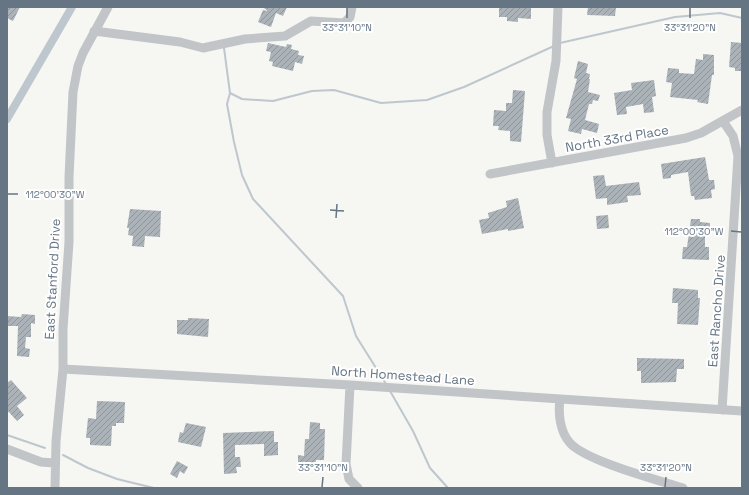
<svg xmlns="http://www.w3.org/2000/svg" width="749" height="495" viewBox="0 0 749 495" font-family="'Space Grotesk',sans-serif">
<style>
.lines{fill:none;stroke-linecap:round;stroke-linejoin:round}
.stream{stroke:#bec7cd;stroke-width:2}
.canal{stroke:#bec7cd;stroke-width:8}
.building{fill:url(#building-hatch)}
.minor{stroke:#c1c5c8;stroke-width:9}
.ticks{fill:none;stroke:#657584;stroke-width:1.5}
.labels{text-anchor:middle;stroke-width:4;stroke-linejoin:round;paint-order:stroke}
.street-label{font-size:13px;fill:#657584;stroke:#fff}
.ticks-label{font-size:10px;text-anchor:middle;fill:#657584;stroke:#fff;stroke-width:4;stroke-linejoin:round;paint-order:stroke}
</style>
<defs>
<pattern id="building-hatch" width="6" height="6" patternUnits="userSpaceOnUse"><rect width="6" height="6" fill="#abb2b8"/><path d="M-1 1l2-2M0 6l6-6M5 7l2-2" fill="none" stroke="#8f959b"/></pattern>
</defs>
<rect width="100%" height="100%" fill="#f6f6f3"/>
<g class="lines">
<path class="stream" d="M 560,43 L 675,17 L 720,13 L 742,18
M 224,48 L 230,93 L 227,104 L 234,142 L 242,175 L 253,199 L 343,296 L 356,336 L 386,384
M 230,93 L 242,99 L 273,101 L 312,91 L 334,90 L 381,103 L 427,100 L 464,87 L 554,46
M 390,391 L 413,431 L 430,468 L 448,488
M 7,435 L 45,448
M 63,455 L 88,468 L 117,479 L 154,488"/>
<path class="canal" d="M 7,119 L 72,7"/>
</g>
<path class="building" d="M 7,7 L 20,7 L 13,21 L 7,18 Z
M 262,7 L 287,7 L 283,16 L 276,13 L 271,27 L 258,22 L 263,10 L 267,11 L 267,10 Z
M 499,7 L 531,7 L 531,19 L 518,18 L 518,22 L 507,21 L 507,17 L 499,17 Z
M 588,7 L 616,7 L 615,16 L 587,15 Z
M 731,42 L 742,43 L 742,71 L 735,71 L 735,68 L 729,67 Z
M 268,43 L 286,47 L 287,44 L 292,45 L 291,49 L 299,51 L 298,55 L 304,56 L 302,64 L 295,62 L 293,71 L 272,66 L 273,62 L 269,61 L 271,52 L 266,51 Z
M 703,54 L 714,55 L 714,75 L 712,75 L 708,104 L 697,102 L 698,100 L 670,97 L 672,83 L 666,82 L 668,68 L 679,69 L 679,73 L 694,74 L 696,59 L 703,60 Z
M 578,61 L 588,64 L 586,73 L 590,74 L 589,79 L 590,79 L 588,92 L 600,95 L 598,101 L 593,100 L 592,104 L 589,104 L 585,120 L 599,124 L 597,133 L 582,129 L 581,134 L 568,131 L 571,119 L 566,118 L 577,79 L 574,78 Z
M 654,80 L 656,96 L 652,97 L 654,112 L 644,113 L 643,104 L 626,107 L 627,114 L 617,115 L 614,93 L 632,90 L 631,83 Z
M 513,90 L 525,91 L 521,142 L 510,141 L 510,131 L 498,130 L 499,126 L 493,126 L 494,110 L 506,111 L 506,103 L 512,103 Z
M 705,157 L 709,180 L 714,180 L 715,189 L 711,190 L 712,198 L 695,200 L 694,196 L 691,196 L 688,172 L 671,175 L 671,178 L 663,179 L 661,164 Z
M 604,175 L 606,186 L 639,182 L 641,195 L 627,196 L 628,202 L 607,205 L 607,198 L 596,199 L 593,176 Z
M 518,198 L 524,228 L 508,231 L 508,229 L 482,234 L 479,220 L 489,218 L 488,213 L 507,207 L 506,201 Z
M 130,209 L 161,211 L 160,237 L 145,236 L 144,247 L 132,246 L 133,236 L 128,235 L 129,228 L 127,228 Z
M 608,215 L 609,228 L 597,229 L 596,216 Z
M 691,219 L 700,219 L 700,222 L 710,223 L 710,234 L 705,234 L 705,247 L 709,247 L 709,260 L 682,259 L 683,247 L 687,247 Z
M 673,288 L 698,290 L 698,298 L 700,298 L 698,325 L 677,324 L 678,303 L 672,303 Z
M 22,314 L 35,315 L 35,324 L 31,323 L 31,337 L 26,337 L 25,348 L 30,349 L 29,357 L 17,356 L 18,326 L 7,326 L 7,316 L 21,317 Z
M 188,318 L 209,319 L 208,337 L 177,334 L 177,320 L 188,320 Z
M 637,358 L 684,359 L 684,369 L 677,369 L 676,382 L 641,383 L 641,371 L 637,371 Z
M 11,380 L 27,398 L 17,406 L 24,415 L 17,421 L 7,410 L 7,383 Z
M 97,401 L 125,402 L 124,423 L 116,423 L 116,426 L 112,426 L 111,446 L 90,445 L 90,438 L 86,438 L 88,418 L 96,419 Z
M 310,422 L 320,423 L 320,429 L 325,429 L 324,460 L 316,460 L 315,467 L 298,466 L 298,455 L 304,456 L 305,439 L 309,439 Z
M 186,423 L 206,427 L 201,447 L 178,442 L 180,432 L 183,433 Z
M 274,431 L 274,442 L 278,442 L 278,455 L 264,456 L 264,444 L 235,445 L 235,457 L 240,457 L 241,467 L 236,467 L 237,473 L 224,474 L 223,433 Z
M 177,461 L 188,467 L 184,474 L 180,471 L 177,478 L 170,474 Z"/>
<g class="lines">
<path class="minor" d="M 94,31 L 180,42 L 203,48 L 245,39 L 285,36 L 311,21 L 344,23 L 350,17 L 352,7
M 552,163 L 547,135 L 547,112 L 556,61 L 558,7
M 490,174 L 686,138 L 701,133 L 742,110
M 63,369 L 350,385 L 742,411
M 350,385 L 346,464 L 349,479 L 358,488
M 560,399 C 558,414 560,432 570,443 C 586,461 658,480 683,488
M 722,410 L 738,156 L 733,136 L 723,121
M 7,449 L 41,462 L 54,463
M 55,488 L 56,441 L 63,369 L 63,329 L 69,242 L 69,177 L 73,92 L 78,66 L 83,53 L 108,7"/>
</g>
<path class="ticks" d="M 347,18 L 347,8M 690,18 L 690,8M 8,194 L 18,194M 330,210 L 344,211M 336,218 L 337,204M 731,231 L 741,232M 322,487 L 323,477M 665,487 L 666,477"/>
<g class="labels">
<g class="street-label">
<text transform="translate(617 138) rotate(-10)" y="5">North 33rd Place</text>
<text transform="translate(52 279) rotate(-87)" y="5">East Stanford Drive</text>
<text transform="translate(716 311) rotate(-86)" y="5">East Rancho Drive</text>
<text transform="translate(403 375) rotate(4)" y="5">North Homestead Lane</text>
</g>
</g>
<g class="ticks-label">
<text x="347" y="31">33°31'10"N</text>
<text x="690" y="31">33°31'20"N</text>
<text x="55" y="198">112°00'30"W</text>
<text x="694" y="235">112°00'30"W</text>
<text x="323" y="471">33°31'10"N</text>
<text x="666" y="471">33°31'20"N</text>
</g>
<rect width="749" height="495" fill="none" stroke="#657584" stroke-width="16"/>
</svg>
